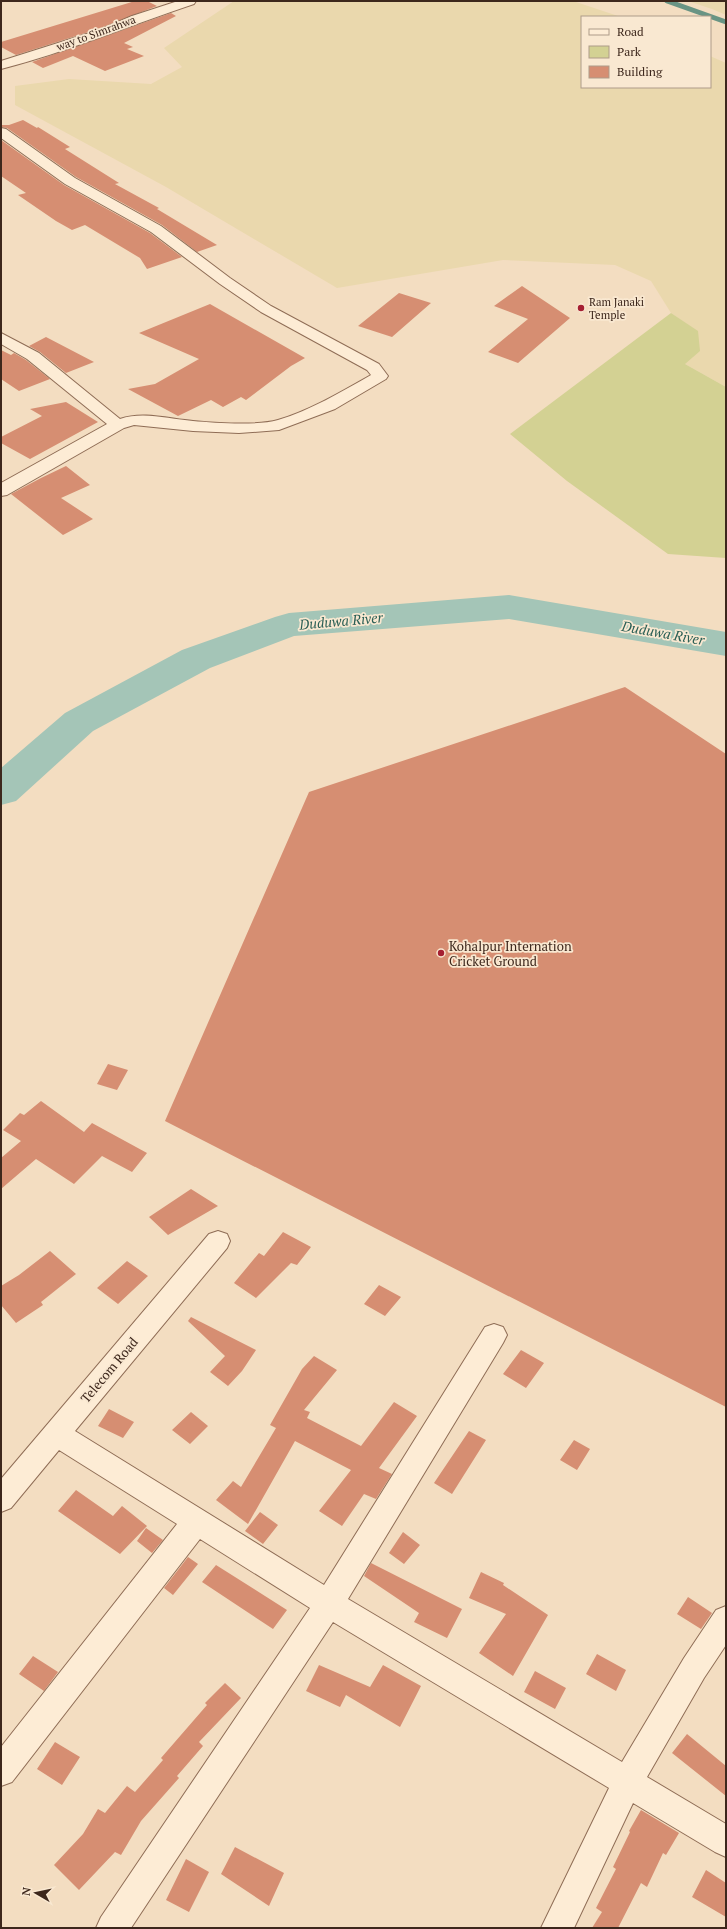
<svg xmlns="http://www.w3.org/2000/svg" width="727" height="1929" viewBox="0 0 727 1929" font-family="'PT Serif',serif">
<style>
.farmland{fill:#ead8ad}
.green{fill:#d3d193}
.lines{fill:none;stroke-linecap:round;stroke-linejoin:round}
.stream{stroke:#699484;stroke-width:5}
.river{fill:#a4c5b7;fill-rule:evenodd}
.building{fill:#d68e72}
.street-casing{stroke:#8f6d56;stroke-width:2}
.street{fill:#fdecd5;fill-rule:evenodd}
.poi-dot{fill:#a51f32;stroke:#f9e8d1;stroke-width:1.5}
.labels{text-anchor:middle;stroke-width:3.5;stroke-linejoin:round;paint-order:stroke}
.far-street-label{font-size:11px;fill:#3d271c;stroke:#f9e8d1}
.far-poi-label{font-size:11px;fill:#3d271c;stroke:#f9e8d1;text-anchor:start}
.poi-label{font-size:13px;fill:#3d271c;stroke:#f9e8d1;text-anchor:start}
.street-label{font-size:13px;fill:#3d271c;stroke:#f9e8d1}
.water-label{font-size:14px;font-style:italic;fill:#295e54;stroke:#f9e8d1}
</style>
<rect width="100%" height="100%" fill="#f3ddc1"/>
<path class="farmland" d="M 234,1 L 573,1 L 621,17 L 582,17 L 582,87 L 710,87 L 710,56 L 726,63 L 726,387 L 685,364 L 697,331 L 671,313 L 651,281 L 615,265 L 503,260 L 337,288 L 166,187 L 15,105 L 15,86 L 69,79 L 151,84 L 182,67 L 164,48 Z
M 688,1 L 726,1 L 726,15 L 712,9 Z"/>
<path class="green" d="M 671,313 L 698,331 L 700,351 L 685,364 L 726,387 L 726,558 L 668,554 L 567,481 L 510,434 Z"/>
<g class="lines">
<path class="stream" d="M 667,1 L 726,22"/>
<path class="river" d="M 509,595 L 726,632 L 726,656 L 509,619 L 294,636 L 210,668 L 93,731 L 16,801 L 1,805 L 1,768 L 65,713 L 182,650 L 275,617 L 289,613 Z"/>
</g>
<path class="building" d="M 135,1 L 147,1 L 157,6 L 98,29 L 16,55 L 1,47 L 1,42 Z
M 171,13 L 176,16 L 124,43 L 133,47 L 127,49 L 144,56 L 105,71 L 73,56 L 43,68 L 32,62 Z
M 23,120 L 37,128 L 38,127 L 70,147 L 65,149 L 119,183 L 115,184 L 159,208 L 157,209 L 217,245 L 197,252 L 162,225 L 76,177 L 7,128 L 1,127 L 1,125 L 9,125 Z
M 1,140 L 64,185 L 150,233 L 182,257 L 147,269 L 140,258 L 85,225 L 72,230 L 56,221 L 18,195 L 26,193 L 1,176 Z
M 522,286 L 570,318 L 518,363 L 488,352 L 528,319 L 494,306 Z
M 399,293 L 431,303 L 392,337 L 358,326 Z
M 210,304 L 305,358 L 291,366 L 246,400 L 241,397 L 223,407 L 211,400 L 178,416 L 128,389 L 155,384 L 199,359 L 139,333 Z
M 46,337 L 94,362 L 66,373 L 40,352 L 29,346 Z
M 1,350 L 11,355 L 14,353 L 26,360 L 50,379 L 19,391 L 1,379 Z
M 66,402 L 98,422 L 30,459 L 1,443 L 1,437 L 42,416 L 30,409 Z
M 66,466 L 90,485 L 61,498 L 93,519 L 63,535 L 11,494 L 41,478 Z
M 625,687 L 726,754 L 726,1407 L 165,1121 L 309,792 Z
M 108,1064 L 128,1070 L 117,1090 L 97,1084 Z
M 41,1101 L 84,1132 L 92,1123 L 147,1153 L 132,1172 L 102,1156 L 74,1184 L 36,1159 L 1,1189 L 1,1158 L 21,1141 L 3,1130 L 20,1113 L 24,1115 Z
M 191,1189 L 218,1206 L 168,1235 L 149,1217 Z
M 283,1232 L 311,1247 L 297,1265 L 291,1263 L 256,1298 L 234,1283 L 259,1253 L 264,1256 Z
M 50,1251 L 76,1274 L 41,1302 L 43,1305 L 16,1323 L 1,1305 L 1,1286 L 19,1275 Z
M 127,1261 L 148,1276 L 118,1304 L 97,1288 Z
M 379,1285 L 401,1297 L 385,1316 L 364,1304 Z
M 191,1317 L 256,1350 L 242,1371 L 228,1386 L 210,1372 L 225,1356 L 188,1321 Z
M 521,1350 L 544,1363 L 526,1388 L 503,1374 Z
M 314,1356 L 337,1370 L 304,1410 L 310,1412 L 307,1418 L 361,1446 L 394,1402 L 417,1416 L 379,1468 L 392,1474 L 376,1499 L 364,1494 L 342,1526 L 319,1511 L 351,1470 L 295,1441 L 248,1524 L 216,1500 L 233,1481 L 241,1487 L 276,1428 L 270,1425 L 302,1369 Z
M 109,1409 L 134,1422 L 123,1438 L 98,1426 Z
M 191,1412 L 208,1426 L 190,1444 L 172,1430 Z
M 469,1431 L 486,1440 L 452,1494 L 434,1483 Z
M 574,1440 L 590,1449 L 577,1470 L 560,1460 Z
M 76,1490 L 113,1516 L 122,1506 L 147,1526 L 120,1554 L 58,1511 Z
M 260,1512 L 278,1525 L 263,1544 L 245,1531 Z
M 146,1528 L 163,1540 L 152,1553 L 137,1541 Z
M 403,1532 L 420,1545 L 404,1564 L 389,1553 Z
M 188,1557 L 198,1564 L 173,1595 L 164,1588 Z
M 371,1563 L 462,1609 L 447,1638 L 414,1622 L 419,1613 L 364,1576 Z
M 216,1565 L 287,1610 L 273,1629 L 202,1582 Z
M 481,1572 L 504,1583 L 503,1585 L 548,1615 L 513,1676 L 479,1653 L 506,1614 L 469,1598 Z
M 688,1597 L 712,1613 L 701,1629 L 677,1614 Z
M 597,1654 L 626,1670 L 616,1691 L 586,1674 Z
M 33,1656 L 58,1672 L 44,1691 L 19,1674 Z
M 319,1665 L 370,1687 L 383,1665 L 421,1686 L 400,1727 L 346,1695 L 340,1707 L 306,1691 Z
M 535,1671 L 566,1688 L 555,1709 L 524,1692 Z
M 225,1683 L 241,1698 L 199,1742 L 203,1746 L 177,1776 L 179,1778 L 141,1821 L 121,1855 L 115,1852 L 79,1890 L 54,1865 L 83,1834 L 98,1809 L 105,1813 L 127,1786 L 135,1792 L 163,1760 L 161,1758 L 207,1705 L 205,1703 Z
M 687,1734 L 726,1766 L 726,1796 L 672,1753 Z
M 55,1742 L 80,1757 L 62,1785 L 37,1769 Z
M 641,1810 L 679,1833 L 666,1855 L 663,1853 L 647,1887 L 641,1883 L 618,1928 L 592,1928 L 602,1912 L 596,1908 L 616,1869 L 613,1867 L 630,1832 L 629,1831 Z
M 235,1847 L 284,1873 L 269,1906 L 221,1874 Z
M 186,1859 L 209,1872 L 189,1912 L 166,1900 Z
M 706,1870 L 726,1883 L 726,1917 L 692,1897 Z"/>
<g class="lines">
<g class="street-casing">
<path id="street" d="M 178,1 L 196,1 L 194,4 C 130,25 67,52 1,69 L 1,61 L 99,30 L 132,16 Z
M 1,128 L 6,129 L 75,178 L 161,226 L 230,278 L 271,306 L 379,364 L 388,376 L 386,379 L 335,409 L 279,430 L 239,433 L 193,431 L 134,425 L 124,428 L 7,495 L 1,496 L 1,483 L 107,424 L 27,359 L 1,344 L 1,333 L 39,353 L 120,419 C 143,411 169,419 193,421 C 215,423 257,426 278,420 C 311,410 341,392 371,375 L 367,370 L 261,312 L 220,284 L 151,232 L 65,184 L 1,138 Z
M 218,1231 L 227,1234 L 230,1241 L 227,1248 L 75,1431 L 324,1585 L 485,1327 L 494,1324 L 503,1327 L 507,1335 L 503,1343 L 348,1599 L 622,1762 L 684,1658 L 716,1610 L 726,1606 L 726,1645 L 704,1678 L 647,1777 L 726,1824 L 726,1857 L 715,1852 L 633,1803 L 574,1928 L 541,1928 L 609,1788 L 333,1622 L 131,1928 L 96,1928 L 101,1917 L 310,1608 L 200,1539 L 12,1782 L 1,1786 L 1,1747 L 177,1524 L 59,1450 L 11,1508 L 1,1512 L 1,1479 L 209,1234 Z"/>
</g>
<use href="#street" class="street"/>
</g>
<g class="poi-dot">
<circle cx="581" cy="308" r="4"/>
<circle cx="441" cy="953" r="4"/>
</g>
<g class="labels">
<g class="far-street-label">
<text transform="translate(96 33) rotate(-20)" y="4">way to Simrahwa</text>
</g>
<g class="far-poi-label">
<text x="589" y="306">Ram Janaki<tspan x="589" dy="13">Temple</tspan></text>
</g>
<g class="poi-label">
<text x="449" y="951">Kohalpur Internation<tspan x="449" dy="15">Cricket Ground</tspan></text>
</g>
<g class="street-label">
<text transform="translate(109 1370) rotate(-50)" y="5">Telecom Road</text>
</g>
<g class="water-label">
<text transform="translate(341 621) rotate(-5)" y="5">Duduwa River</text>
<text transform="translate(663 633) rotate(10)" y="5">Duduwa River</text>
</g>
</g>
<rect width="727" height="1929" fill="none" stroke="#3d271c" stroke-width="4"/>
<rect x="581" y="16" width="130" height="72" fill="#f9e8d1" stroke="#ae9b89"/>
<rect x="589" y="29" width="20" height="6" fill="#fdecd5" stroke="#ae9b89"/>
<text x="617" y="36" font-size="12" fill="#3d271c">Road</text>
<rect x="589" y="46" width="20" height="12" fill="#d3d193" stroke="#ae9b89"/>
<text x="617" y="56" font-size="12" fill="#3d271c">Park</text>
<rect x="589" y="66" width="20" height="12" fill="#d68e72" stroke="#ae9b89"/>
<text x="617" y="76" font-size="12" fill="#3d271c">Building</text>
<g transform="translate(36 1893) rotate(279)" stroke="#f9e8d1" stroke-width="3" paint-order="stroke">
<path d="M0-3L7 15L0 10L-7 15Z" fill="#3d271c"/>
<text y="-6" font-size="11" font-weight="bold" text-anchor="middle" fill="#3d271c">N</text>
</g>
</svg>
